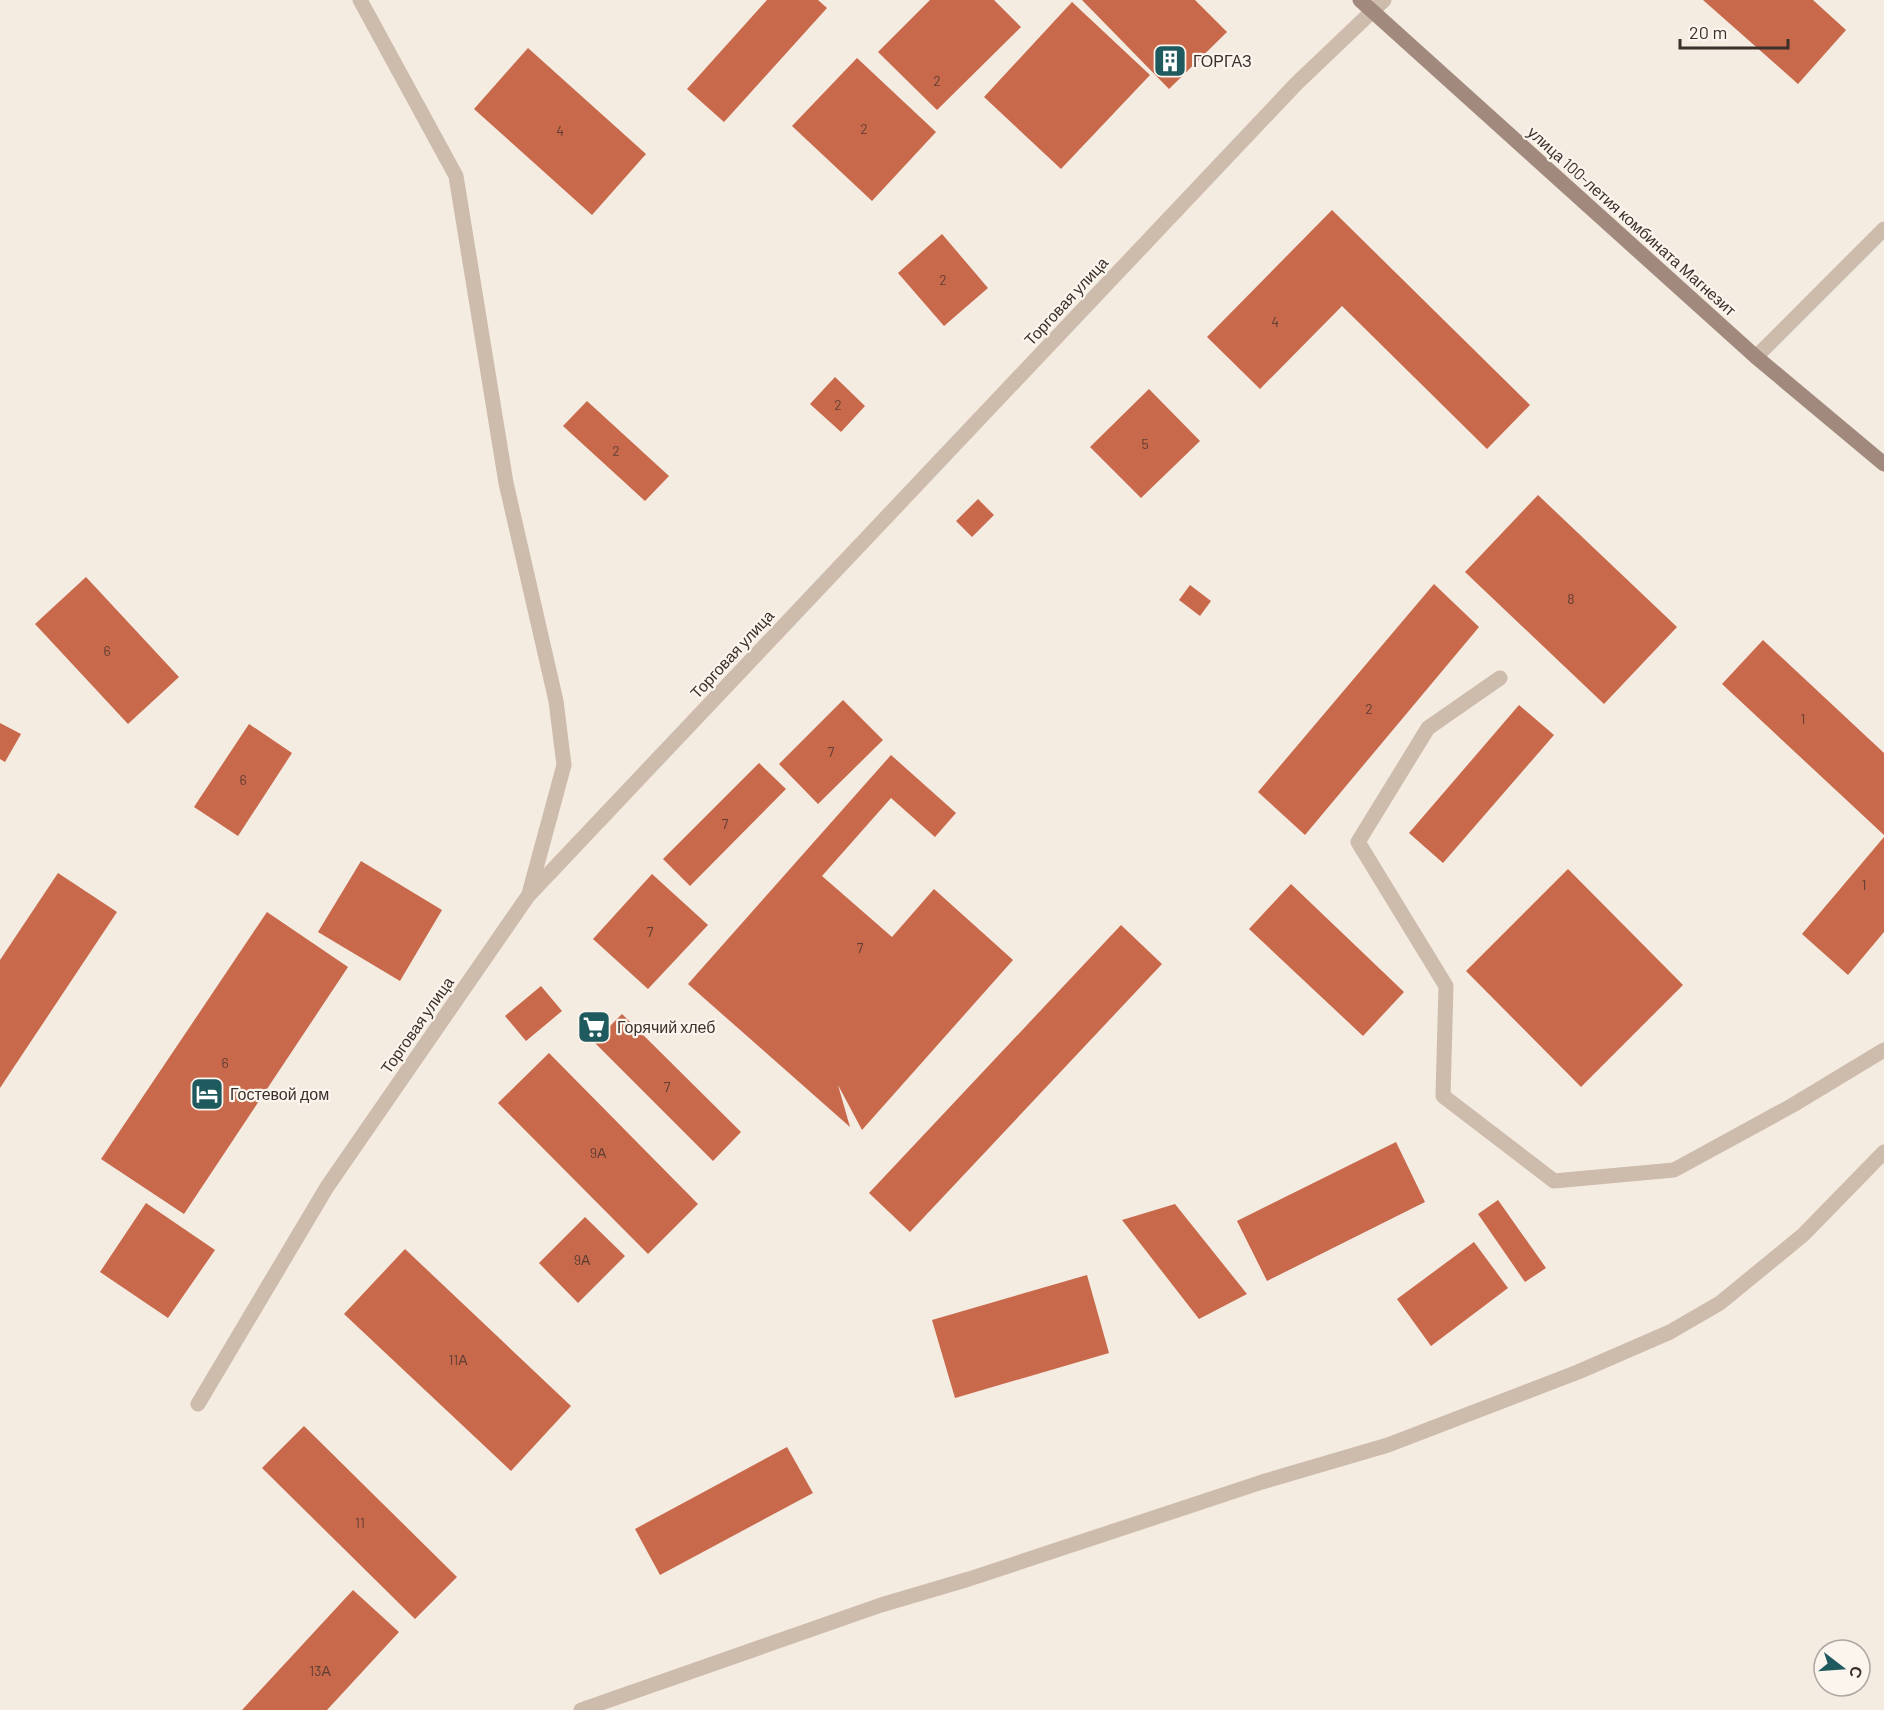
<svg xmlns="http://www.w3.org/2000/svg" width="1884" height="1710" viewBox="0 0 1884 1710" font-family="Barlow,sans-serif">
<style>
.building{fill:#c8694b}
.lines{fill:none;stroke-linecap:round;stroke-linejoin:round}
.lane{stroke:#cdbbac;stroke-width:15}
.street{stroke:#cdbbac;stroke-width:15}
.secondary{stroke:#a18a7d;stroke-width:15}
.labels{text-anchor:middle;stroke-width:4.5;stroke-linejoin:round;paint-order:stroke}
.number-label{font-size:14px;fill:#5e3e33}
.poi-label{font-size:16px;fill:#3b302b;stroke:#fbf5ee;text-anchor:start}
.street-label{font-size:16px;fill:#3b302b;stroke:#fbf5ee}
</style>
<rect width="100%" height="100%" fill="#f4ebe1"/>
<path class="building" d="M 767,0 L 818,0 L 827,8 L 724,122 L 687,89 Z
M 930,0 L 994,0 L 1021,27 L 937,110 L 878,52 Z
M 1082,0 L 1195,0 L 1227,32 L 1169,89 Z
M 1703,0 L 1813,0 L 1846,30 L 1798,84 Z
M 1072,2 L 1150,75 L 1061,169 L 984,97 Z
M 528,48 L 646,154 L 592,215 L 474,109 Z
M 857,58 L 936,132 L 872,201 L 792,126 Z
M 1332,210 L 1530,405 L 1487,449 L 1342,306 L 1260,389 L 1207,337 Z
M 942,234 L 988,288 L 944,326 L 898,273 Z
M 835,377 L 865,406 L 841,432 L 810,404 Z
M 1149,389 L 1200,441 L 1141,498 L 1090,447 Z
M 587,401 L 669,476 L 645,501 L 563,426 Z
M 1538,495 L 1677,627 L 1604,704 L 1465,572 Z
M 978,499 L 994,515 L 972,537 L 956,521 Z
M 86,577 L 179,677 L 128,724 L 35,624 Z
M 1434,584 L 1479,627 L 1305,835 L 1258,792 Z
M 1190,585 L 1211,601 L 1200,616 L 1179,600 Z
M 1763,640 L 1884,753 L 1884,835 L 1722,684 Z
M 843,700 L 883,740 L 818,804 L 779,764 Z
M 1519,705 L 1554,735 L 1443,863 L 1409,833 Z
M 0,723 L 21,734 L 5,762 L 0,759 Z
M 249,724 L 292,753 L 238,836 L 194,807 Z
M 891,755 L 956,813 L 935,837 L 891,798 L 822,876 L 892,937 L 934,889 L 1013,960 L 862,1130 L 838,1085 L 850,1127 L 688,984 Z
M 759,763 L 786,789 L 690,886 L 663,859 Z
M 1884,837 L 1884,932 L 1848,975 L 1802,934 Z
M 361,861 L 442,910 L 400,981 L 318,932 Z
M 1568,869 L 1683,985 L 1581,1087 L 1466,971 Z
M 58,873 L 117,912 L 0,1088 L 0,960 Z
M 652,874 L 708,925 L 648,989 L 593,939 Z
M 1291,884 L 1404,992 L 1363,1036 L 1249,929 Z
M 267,912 L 348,967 L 184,1214 L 101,1159 Z
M 1121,925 L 1162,964 L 910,1232 L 869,1193 Z
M 541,986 L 562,1011 L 526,1041 L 505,1016 Z
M 622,1014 L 741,1132 L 713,1161 L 594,1042 Z
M 549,1053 L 698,1204 L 648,1254 L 498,1103 Z
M 1396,1142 L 1425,1202 L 1267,1281 L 1237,1221 Z
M 1498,1200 L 1546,1268 L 1525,1282 L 1478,1214 Z
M 146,1203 L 215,1250 L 168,1318 L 100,1272 Z
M 1175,1204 L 1247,1294 L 1199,1319 L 1122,1220 Z
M 585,1217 L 625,1256 L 578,1303 L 539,1263 Z
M 1474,1242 L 1508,1288 L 1431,1346 L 1397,1299 Z
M 405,1249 L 571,1406 L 511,1471 L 344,1314 Z
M 1087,1275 L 1109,1353 L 955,1398 L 932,1320 Z
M 304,1426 L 457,1577 L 415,1619 L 262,1468 Z
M 787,1447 L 813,1493 L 660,1575 L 635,1529 Z
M 353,1590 L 399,1632 L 327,1710 L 242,1710 Z"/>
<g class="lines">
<path class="lane" d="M 1756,357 L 1884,229
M 1500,678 L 1428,728 L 1358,842 L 1446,986 L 1443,1096 L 1554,1181 L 1674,1170 L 1793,1105 L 1884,1050
M 581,1710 L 881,1605 L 969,1579 L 1262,1482 L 1388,1445 L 1578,1372 L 1670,1332 L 1720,1303 L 1803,1235 L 1884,1152"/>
<path class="street" d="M 360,0 L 456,176 L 506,483 L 556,701 L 564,765 L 529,894
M 198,1404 L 327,1187 L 528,896 L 1296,84 L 1384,0"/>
<path class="secondary" d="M 1360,0 L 1756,357 L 1884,464"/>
</g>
<defs>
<g id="building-square" transform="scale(1.725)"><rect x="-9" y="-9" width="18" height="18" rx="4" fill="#1f5a5e" stroke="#fbf5ee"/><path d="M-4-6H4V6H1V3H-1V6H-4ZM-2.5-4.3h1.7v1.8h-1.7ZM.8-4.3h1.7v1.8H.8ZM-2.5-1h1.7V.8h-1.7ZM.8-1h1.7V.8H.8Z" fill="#fff"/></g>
<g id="supermarket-square" transform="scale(1.725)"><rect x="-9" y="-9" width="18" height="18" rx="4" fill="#1f5a5e" stroke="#fbf5ee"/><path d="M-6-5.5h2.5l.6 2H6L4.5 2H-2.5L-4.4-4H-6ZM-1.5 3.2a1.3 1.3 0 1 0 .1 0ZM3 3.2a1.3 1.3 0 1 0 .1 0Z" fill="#fff"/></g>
<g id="hotel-square" transform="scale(1.725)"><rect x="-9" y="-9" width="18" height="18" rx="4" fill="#1f5a5e" stroke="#fbf5ee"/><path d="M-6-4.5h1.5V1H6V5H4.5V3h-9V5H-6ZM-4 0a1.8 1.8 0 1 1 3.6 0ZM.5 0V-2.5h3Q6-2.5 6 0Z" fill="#fff"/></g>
</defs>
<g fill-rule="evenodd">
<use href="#building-square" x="1170" y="61"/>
<use href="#supermarket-square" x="594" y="1027"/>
<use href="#hotel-square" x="207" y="1094"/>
</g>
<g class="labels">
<g class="number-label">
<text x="937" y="86">2</text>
<text x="864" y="134">2</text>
<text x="560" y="136">4</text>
<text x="943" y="285">2</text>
<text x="1275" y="327">4</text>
<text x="838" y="410">2</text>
<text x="1145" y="449">5</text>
<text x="616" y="456">2</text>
<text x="1571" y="604">8</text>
<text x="107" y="656">6</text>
<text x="1369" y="714">2</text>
<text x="1803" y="724">1</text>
<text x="831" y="757">7</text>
<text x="243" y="785">6</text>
<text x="725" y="829">7</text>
<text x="1864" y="890">1</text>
<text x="650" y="937">7</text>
<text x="860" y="953">7</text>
<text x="225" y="1068">6</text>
<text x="667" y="1092">7</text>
<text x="598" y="1158">9А</text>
<text x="582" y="1265">9А</text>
<text x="458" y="1365">11А</text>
<text x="360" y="1528">11</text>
<text x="320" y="1676">13А</text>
</g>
<g class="poi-label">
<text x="1193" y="67">ГОРГАЗ</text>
<text x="617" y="1033">Горячий хлеб</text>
<text x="230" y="1100">Гостевой дом</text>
</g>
<g class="street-label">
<text transform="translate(1632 221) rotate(42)" y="6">улица 100-летия комбината Магнезит</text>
<text transform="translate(1066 301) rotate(-47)" y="6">Торговая улица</text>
<text transform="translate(732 654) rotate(-47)" y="6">Торговая улица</text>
<text transform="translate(417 1025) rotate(-55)" y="6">Торговая улица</text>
</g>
</g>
<g transform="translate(1842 1668) rotate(107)"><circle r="28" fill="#fbf5ee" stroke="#aea6a0" stroke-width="1.5"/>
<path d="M0-4.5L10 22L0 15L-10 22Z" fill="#1f5a5e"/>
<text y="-9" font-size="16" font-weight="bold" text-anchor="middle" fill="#3b302b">С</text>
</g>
<path d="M1680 39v9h108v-9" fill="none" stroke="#3b302b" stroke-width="3"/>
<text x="1689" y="39" font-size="18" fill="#3b302b" stroke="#fbf5ee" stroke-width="4.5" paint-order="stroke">20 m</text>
</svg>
